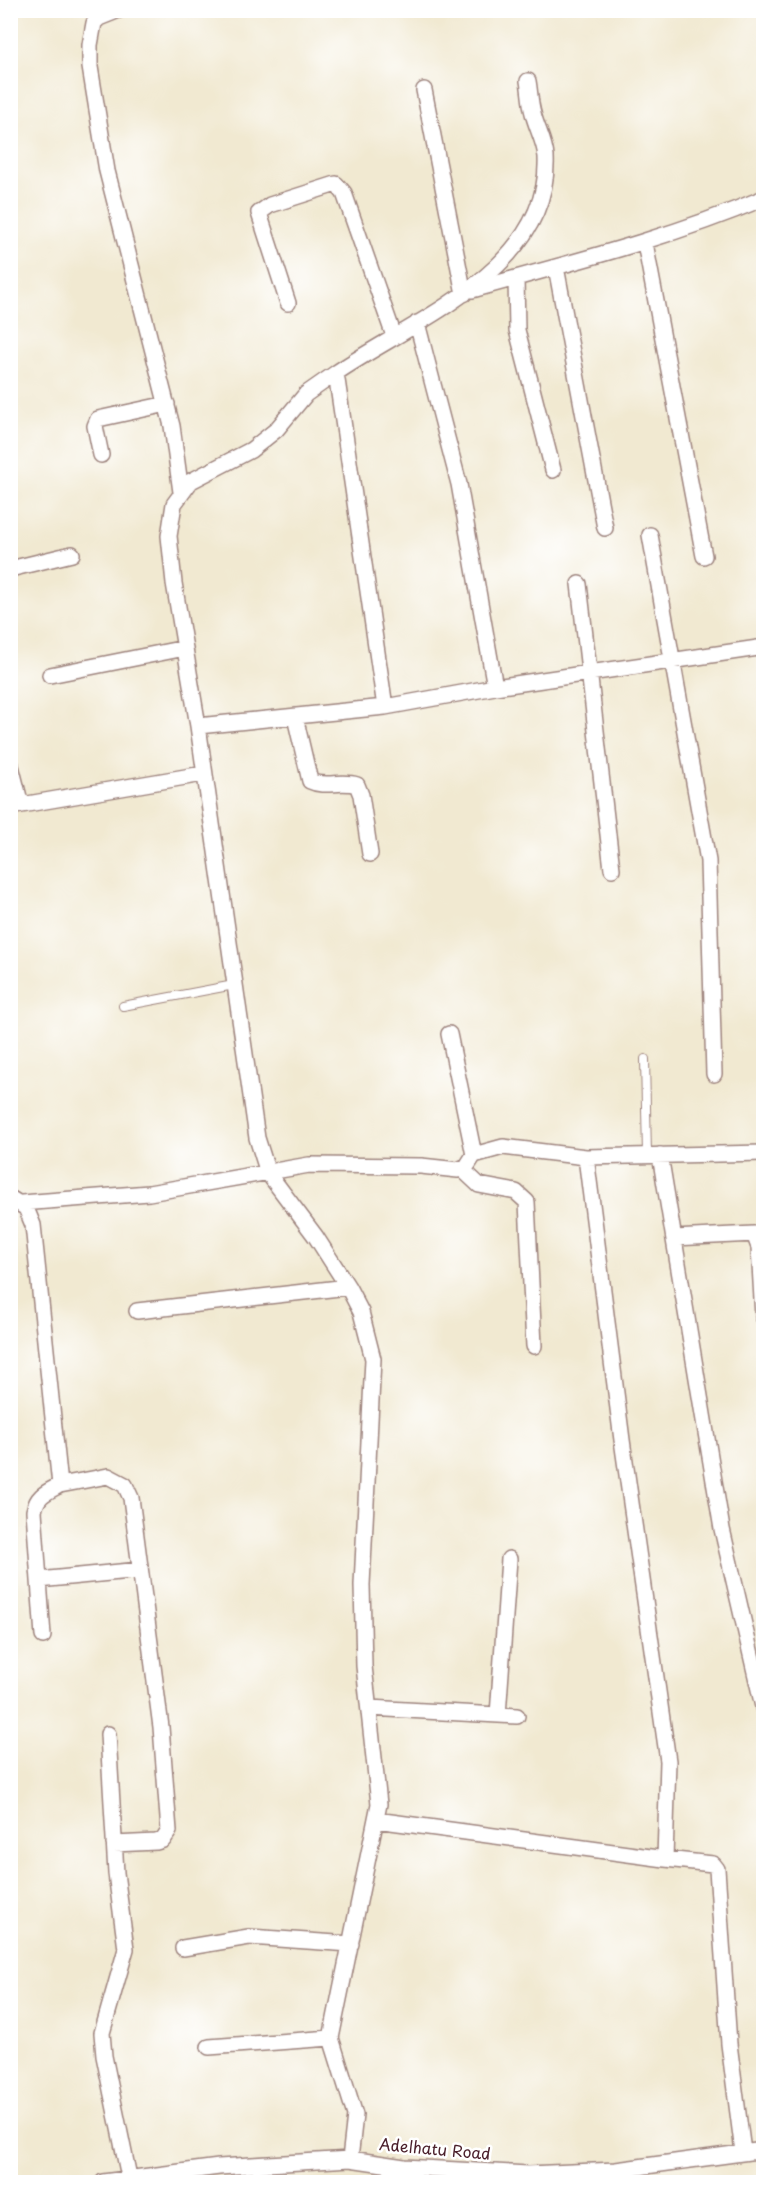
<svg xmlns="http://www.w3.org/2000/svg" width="774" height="2193" viewBox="0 0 774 2193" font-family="'Playpen Sans',sans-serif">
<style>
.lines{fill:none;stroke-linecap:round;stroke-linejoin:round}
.lane-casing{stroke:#9e847e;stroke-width:10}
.street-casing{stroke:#9e847e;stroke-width:18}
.lane{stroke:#fff;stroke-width:8}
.street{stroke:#fff;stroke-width:15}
.labels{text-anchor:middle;stroke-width:5;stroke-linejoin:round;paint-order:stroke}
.street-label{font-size:16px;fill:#4a1f2b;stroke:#fff}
</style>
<rect width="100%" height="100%" fill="#fff"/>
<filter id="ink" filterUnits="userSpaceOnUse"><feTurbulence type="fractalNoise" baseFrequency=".0167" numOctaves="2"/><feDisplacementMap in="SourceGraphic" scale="12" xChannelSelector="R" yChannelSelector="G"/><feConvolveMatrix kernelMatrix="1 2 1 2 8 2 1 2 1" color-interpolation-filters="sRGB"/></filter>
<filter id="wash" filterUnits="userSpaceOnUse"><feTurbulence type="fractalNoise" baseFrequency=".008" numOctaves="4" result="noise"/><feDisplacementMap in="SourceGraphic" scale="24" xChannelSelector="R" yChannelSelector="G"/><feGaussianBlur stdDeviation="1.35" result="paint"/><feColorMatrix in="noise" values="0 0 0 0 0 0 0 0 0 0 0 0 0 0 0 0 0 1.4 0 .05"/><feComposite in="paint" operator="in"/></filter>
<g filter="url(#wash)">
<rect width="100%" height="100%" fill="#f1e9d1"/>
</g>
<g filter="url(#ink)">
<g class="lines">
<g class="lane-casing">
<path id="lane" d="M 123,1006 L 234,985
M 645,1059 L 647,1155"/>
</g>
<g class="street-casing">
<path id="street" d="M 119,10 L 99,18 L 94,23 L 90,45 L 90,67 L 107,171 L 172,426 L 181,492
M 424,90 L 464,294
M 645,243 L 704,556
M 556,267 L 605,528
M 516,278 L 517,330 L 553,470
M 472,290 C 573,262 667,239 764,198
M 288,303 L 259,213 L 270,205 L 336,184 L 344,193 L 394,336
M 417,323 L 459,484 L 495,687
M 336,373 C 413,320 551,270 546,157 C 545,142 536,127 533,113 C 530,103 530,92 528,81
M 101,455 L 95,426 L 98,419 L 167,404
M 650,535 L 708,861 L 714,1074
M 10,569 L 72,554
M 579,584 L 612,869
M 50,675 L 185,648
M 385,707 L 495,687 L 758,648
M 295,717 L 310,781 C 324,788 341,780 357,785 L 361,795 L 370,854
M 198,726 L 385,707 L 336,373 L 306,394 L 276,430 L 251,450 L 191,481 L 174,504 L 169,536 L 174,583 L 198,726 L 257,1138 L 268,1173 L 316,1237 L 348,1287 L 361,1312 L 373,1359 L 362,1585 L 364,1666 L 379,1804 L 331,2038 L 355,2115 L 350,2159
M 10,762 L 21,805
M 10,807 L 203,774
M 449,1034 L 474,1155
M 660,1155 L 722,1529 L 764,1711
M 462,1169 L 479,1185 L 516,1192 L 527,1202 L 534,1346
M 10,1198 L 26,1208 L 33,1225 L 60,1485 L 108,1476 L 125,1485 L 131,1498 L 161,1727 L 169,1831 L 163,1840 L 156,1842 L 114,1844
M 22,1203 L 149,1193 L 309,1165 L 421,1166 L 458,1170 L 467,1166 L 474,1155 L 503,1147 L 586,1157 L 764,1153
M 674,1238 L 754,1234 L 759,1247 L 763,1317
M 137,1311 L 348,1287
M 39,1580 L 140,1570
M 43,1636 L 34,1511 C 37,1495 47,1492 60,1485
M 369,1708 L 517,1716
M 498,1715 L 509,1559
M 108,1734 L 116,1873 L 126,1949 L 102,2033 L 104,2056 L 129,2177
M 376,1820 L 665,1859 L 668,1761 L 622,1440 L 586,1157
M 665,1859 L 713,1864 L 717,1869 L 729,2044 L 743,2152
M 183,1948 L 249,1937 L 351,1944
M 209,2047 L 331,2038
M 103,2182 L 219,2167 L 350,2159 L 404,2167 L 528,2174 L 616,2170 L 764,2150"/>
</g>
<use href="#lane" class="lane"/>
<use href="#street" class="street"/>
</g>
</g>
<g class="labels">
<g class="street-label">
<text transform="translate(435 2149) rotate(5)" y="6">Adelhatu Road</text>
</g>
</g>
<rect width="774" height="2193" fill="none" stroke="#fff" stroke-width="36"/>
</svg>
